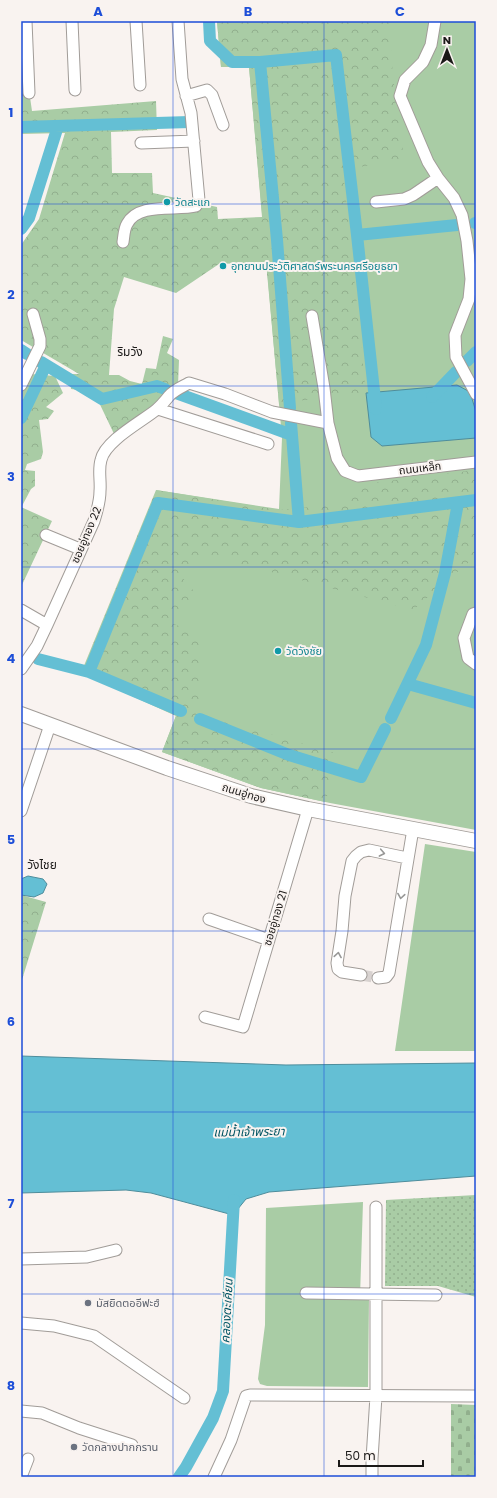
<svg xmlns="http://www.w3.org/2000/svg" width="497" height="1498" viewBox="0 0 497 1498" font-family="Poppins,'Noto Sans Thai',sans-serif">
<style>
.green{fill:#a9cca5}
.forest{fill:url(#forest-crowns)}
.cemetery{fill:url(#cemetery-stones)}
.garden{fill:url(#garden-dots)}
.water{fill:#64bfd4;stroke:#4e8d9c}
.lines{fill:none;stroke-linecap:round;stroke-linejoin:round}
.canal{stroke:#64bfd4;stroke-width:12}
.minor-tunnel{stroke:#d8d2d0;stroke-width:11;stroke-dasharray:11 5.5;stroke-linecap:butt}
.minor-casing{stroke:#a19c98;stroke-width:13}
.major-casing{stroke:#a19c98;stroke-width:16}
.minor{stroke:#fff;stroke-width:11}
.major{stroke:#fff;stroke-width:14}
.oneway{stroke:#989897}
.grid{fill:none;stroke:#1d4ed8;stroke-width:1;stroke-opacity:0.55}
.culture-dot{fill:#0f9aa8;stroke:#f9f3f0;stroke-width:1.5}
.worship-dot{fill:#6b7280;stroke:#f9f3f0;stroke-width:1.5}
.labels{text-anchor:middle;stroke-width:4;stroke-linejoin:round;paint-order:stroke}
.culture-label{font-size:11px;fill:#0d838f;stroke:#f9f3f0;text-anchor:start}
.street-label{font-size:11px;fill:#1b1918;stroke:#f9f3f0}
.worship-label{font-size:11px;fill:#5b616d;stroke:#f9f3f0;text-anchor:start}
.neighbourhood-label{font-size:12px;fill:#1b1918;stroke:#f9f3f0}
.water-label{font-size:12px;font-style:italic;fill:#005463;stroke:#f9f3f0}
.neatline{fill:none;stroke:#1d4ed8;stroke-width:1.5}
.grid-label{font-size:13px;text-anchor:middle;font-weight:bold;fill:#1d4ed8}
</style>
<defs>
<pattern id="forest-crowns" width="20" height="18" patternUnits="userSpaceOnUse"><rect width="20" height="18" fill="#a9cca5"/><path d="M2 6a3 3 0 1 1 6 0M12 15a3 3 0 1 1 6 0" fill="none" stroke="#91af8d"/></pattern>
<pattern id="cemetery-stones" width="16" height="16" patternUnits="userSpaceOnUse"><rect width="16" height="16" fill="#a9cca5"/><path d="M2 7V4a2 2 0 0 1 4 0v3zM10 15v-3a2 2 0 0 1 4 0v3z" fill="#91af8d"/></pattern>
<pattern id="garden-dots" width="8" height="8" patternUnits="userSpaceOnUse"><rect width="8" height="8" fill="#a9cca5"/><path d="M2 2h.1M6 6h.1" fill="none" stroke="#91af8d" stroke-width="1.8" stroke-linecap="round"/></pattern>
</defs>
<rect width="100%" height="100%" fill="#f9f3f0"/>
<path class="green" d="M 217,21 L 476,21 L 476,830 L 330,803 L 261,788 L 162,752 L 177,713 L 156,490 L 279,509 L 282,438 L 249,67 L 221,67 Z
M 425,844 L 476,852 L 476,1051 L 395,1051 Z
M 363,1202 L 360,1297 L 369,1298 L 368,1387 L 267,1386 L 260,1384 L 258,1379 L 265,1325 L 266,1208 Z"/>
<path class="forest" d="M 217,21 L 389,21 L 393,77 L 404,159 L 343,170 L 366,393 L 279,403 L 266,262 L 219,264 L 176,293 L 124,277 L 114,309 L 109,375 L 119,375 L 130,381 L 142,384 L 146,368 L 156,369 L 163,336 L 173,339 L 167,353 L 179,360 L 178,386 L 115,436 L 94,392 L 71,389 L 70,374 L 79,374 L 21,340 L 21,245 L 39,219 L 65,133 L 21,134 L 21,35 L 32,111 L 156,101 L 157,130 L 111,132 L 112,173 L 152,173 L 153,193 L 217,207 L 218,219 L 262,217 L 249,67 L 221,67 Z
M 31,374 L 55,376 L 63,393 L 46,407 L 54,411 L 48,419 L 39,420 L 43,452 L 41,459 L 27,464 L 25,470 L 35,471 L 35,486 L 31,489 L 22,506 L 21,389 Z
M 476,470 L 476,556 L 413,610 L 204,554 L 180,575 L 198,596 L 169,621 L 201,638 L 200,714 L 342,755 L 325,802 L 261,788 L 162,752 L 176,716 L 81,673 L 156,490 L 279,510 L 332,505 L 351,494 L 348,486 Z
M 21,507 L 52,521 L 21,587 Z
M 21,895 L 46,902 L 21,983 Z"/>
<path class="cemetery" d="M 451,1404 L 476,1405 L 476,1477 L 451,1477 Z"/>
<path class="garden" d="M 476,1195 L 476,1297 L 438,1286 L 385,1286 L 386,1200 Z"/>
<path class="water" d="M 457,385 L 470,392 L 476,412 L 476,438 L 382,446 L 371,437 L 366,393 Z
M 28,876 L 43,879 L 47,884 L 43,893 L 34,897 L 21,895 L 21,879 Z
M 21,1056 L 286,1065 L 476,1063 L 476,1176 L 269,1192 L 246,1199 L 233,1215 L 151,1193 L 126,1190 L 21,1193 Z"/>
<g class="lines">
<path class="canal" d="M 209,21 L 210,41 L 232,62 L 260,62 L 336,55 L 357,235 L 457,225
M 260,62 L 277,240 L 290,408
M 21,127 L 190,122
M 475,223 L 476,223
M 21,229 L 29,218 L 58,126
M 357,235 L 376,409
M 21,350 L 27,354
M 467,361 L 476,352
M 41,362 L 102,399 L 157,386 L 165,389
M 176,393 L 292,435
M 432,397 L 456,372
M 21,418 L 46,365
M 291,423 L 299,522
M 38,659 L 89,672 L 181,711
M 89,672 L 158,503 L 299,522 L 476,500
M 408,684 L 476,703
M 391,718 L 426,645 L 445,573 L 458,503
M 200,719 L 289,755 L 361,777 L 385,729
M 179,1477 L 186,1467 L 213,1418 L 223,1391 L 234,1200"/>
<path class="minor-tunnel" d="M 361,975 L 378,978"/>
<g class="minor-casing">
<path id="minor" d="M 26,21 L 29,93
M 72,21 L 75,90
M 136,21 L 140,85
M 435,21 L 431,45 L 423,62 L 405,80 L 400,96 L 428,162 L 438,178 L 454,198 L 462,215 L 467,241 L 471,279 L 469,299 L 455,335 L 456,357 L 476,394
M 186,96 L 207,90 L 212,95 L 223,125
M 141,143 L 194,141
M 376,202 L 404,199 L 413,195 L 438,178
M 123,242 C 124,236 124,229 127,224 C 138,202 176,211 196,206 L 199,200 L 191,113 L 182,79 L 178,21
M 312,316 L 324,388 L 328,423 L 337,458 L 345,471 L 358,476 L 476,462
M 21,385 L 40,346 L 40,339 L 33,314
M 158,409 L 268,444
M 46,535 L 80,549
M 21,610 L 47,625
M 476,613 L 473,614 L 464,638 L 468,658 L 476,664
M 21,669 L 37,646 L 47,625 L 94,521 C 97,511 100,502 100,491 C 101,481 98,470 101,460 C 105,441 141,422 156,410 C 161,406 165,401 169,396 C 174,390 182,387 189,383 L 225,394 L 272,412 L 328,423
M 21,811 L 50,725
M 209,919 L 269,940
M 361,975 L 342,972 L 338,969 L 337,963 L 342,931 L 345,896 L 352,861 L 356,856 L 361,852 L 369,850 L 407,858
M 378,978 L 386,977 L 389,973 L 413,829
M 205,1017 L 243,1027 L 308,809
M 21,1259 L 87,1257 L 116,1250
M 306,1293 L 436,1295
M 21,1323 L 54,1326 L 94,1336 L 184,1398
M 21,1411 L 42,1413 L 79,1428 L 132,1445
M 21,1477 L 28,1459
M 214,1477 L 231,1440 L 246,1396 L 250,1395 L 476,1396
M 372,1477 L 372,1459 L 376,1396 L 376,1207"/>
</g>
<g class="major-casing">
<path id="major" d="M 21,714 L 167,768 L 251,796 L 308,809 L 476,841"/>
</g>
<use href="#minor" class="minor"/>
<use href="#major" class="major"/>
</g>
<defs><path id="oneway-chevron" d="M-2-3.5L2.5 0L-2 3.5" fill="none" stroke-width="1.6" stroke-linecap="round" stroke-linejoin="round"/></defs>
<g class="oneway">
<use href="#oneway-chevron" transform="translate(382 853) rotate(11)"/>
<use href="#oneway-chevron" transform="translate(401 896) rotate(99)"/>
<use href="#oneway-chevron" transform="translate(338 955) rotate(-81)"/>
</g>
<path class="grid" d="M 173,21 L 173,1477M 324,21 L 324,1477M 21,204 L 476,204M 21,386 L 476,386M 21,567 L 476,567M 21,749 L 476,749M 21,931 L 476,931M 21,1112 L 476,1112M 21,1294 L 476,1294"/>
<g class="culture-dot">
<circle cx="167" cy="202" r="4"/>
<circle cx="223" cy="266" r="4"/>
<circle cx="278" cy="651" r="4"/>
</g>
<g class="worship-dot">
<circle cx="88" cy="1303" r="4"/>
<circle cx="74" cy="1447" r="4"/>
</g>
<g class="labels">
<g class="culture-label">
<text x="175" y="206">วัดสะแก</text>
<text x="231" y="270">อุทยานประวัติศาสตร์พระนครศรีอยุธยา</text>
<text x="286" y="655">วัดวังชัย</text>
</g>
<g class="street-label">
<text transform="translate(420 468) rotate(-7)" y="4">ถนนเหล็ก</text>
<text transform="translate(86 535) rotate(-67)" y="4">ซอยอู่ทอง 22</text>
<text transform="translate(244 793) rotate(17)" y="4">ถนนอู่ทอง</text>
<text transform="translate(275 918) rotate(-73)" y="4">ซอยอู่ทอง 21</text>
</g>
<g class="worship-label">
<text x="96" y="1307">มัสยิดตออีฟะฮ์</text>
<text x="82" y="1451">วัดกลางปากกราน</text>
</g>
<g class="neighbourhood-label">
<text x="130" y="356">ริมวัง</text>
<text x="42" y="869">วังไชย</text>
</g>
<g class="water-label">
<text transform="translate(249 1132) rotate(-1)" y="4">แม่น้ำเจ้าพระยา</text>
<text transform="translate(227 1311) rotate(-87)" y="4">คลองตะเคียน</text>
</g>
</g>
<rect width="497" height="1498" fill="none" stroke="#f9f3f0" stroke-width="44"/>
<g transform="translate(447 50)" stroke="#f9f3f0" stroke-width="3" paint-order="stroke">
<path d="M0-3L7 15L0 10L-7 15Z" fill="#1b1918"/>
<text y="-6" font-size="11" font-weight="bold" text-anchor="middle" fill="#1b1918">N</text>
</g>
<path d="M339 1460v6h84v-6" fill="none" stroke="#1b1918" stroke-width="2"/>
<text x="345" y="1460" font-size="12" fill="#1b1918" stroke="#f9f3f0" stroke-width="3" paint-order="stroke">50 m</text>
<rect x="22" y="22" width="453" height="1454" class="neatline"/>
<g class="grid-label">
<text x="98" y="16">A</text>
<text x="248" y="16">B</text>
<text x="400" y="16">C</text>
<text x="11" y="117">1</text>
<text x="11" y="299">2</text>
<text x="11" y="481">3</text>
<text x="11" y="663">4</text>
<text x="11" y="844">5</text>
<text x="11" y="1026">6</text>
<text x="11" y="1208">7</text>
<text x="11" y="1390">8</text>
</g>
</svg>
